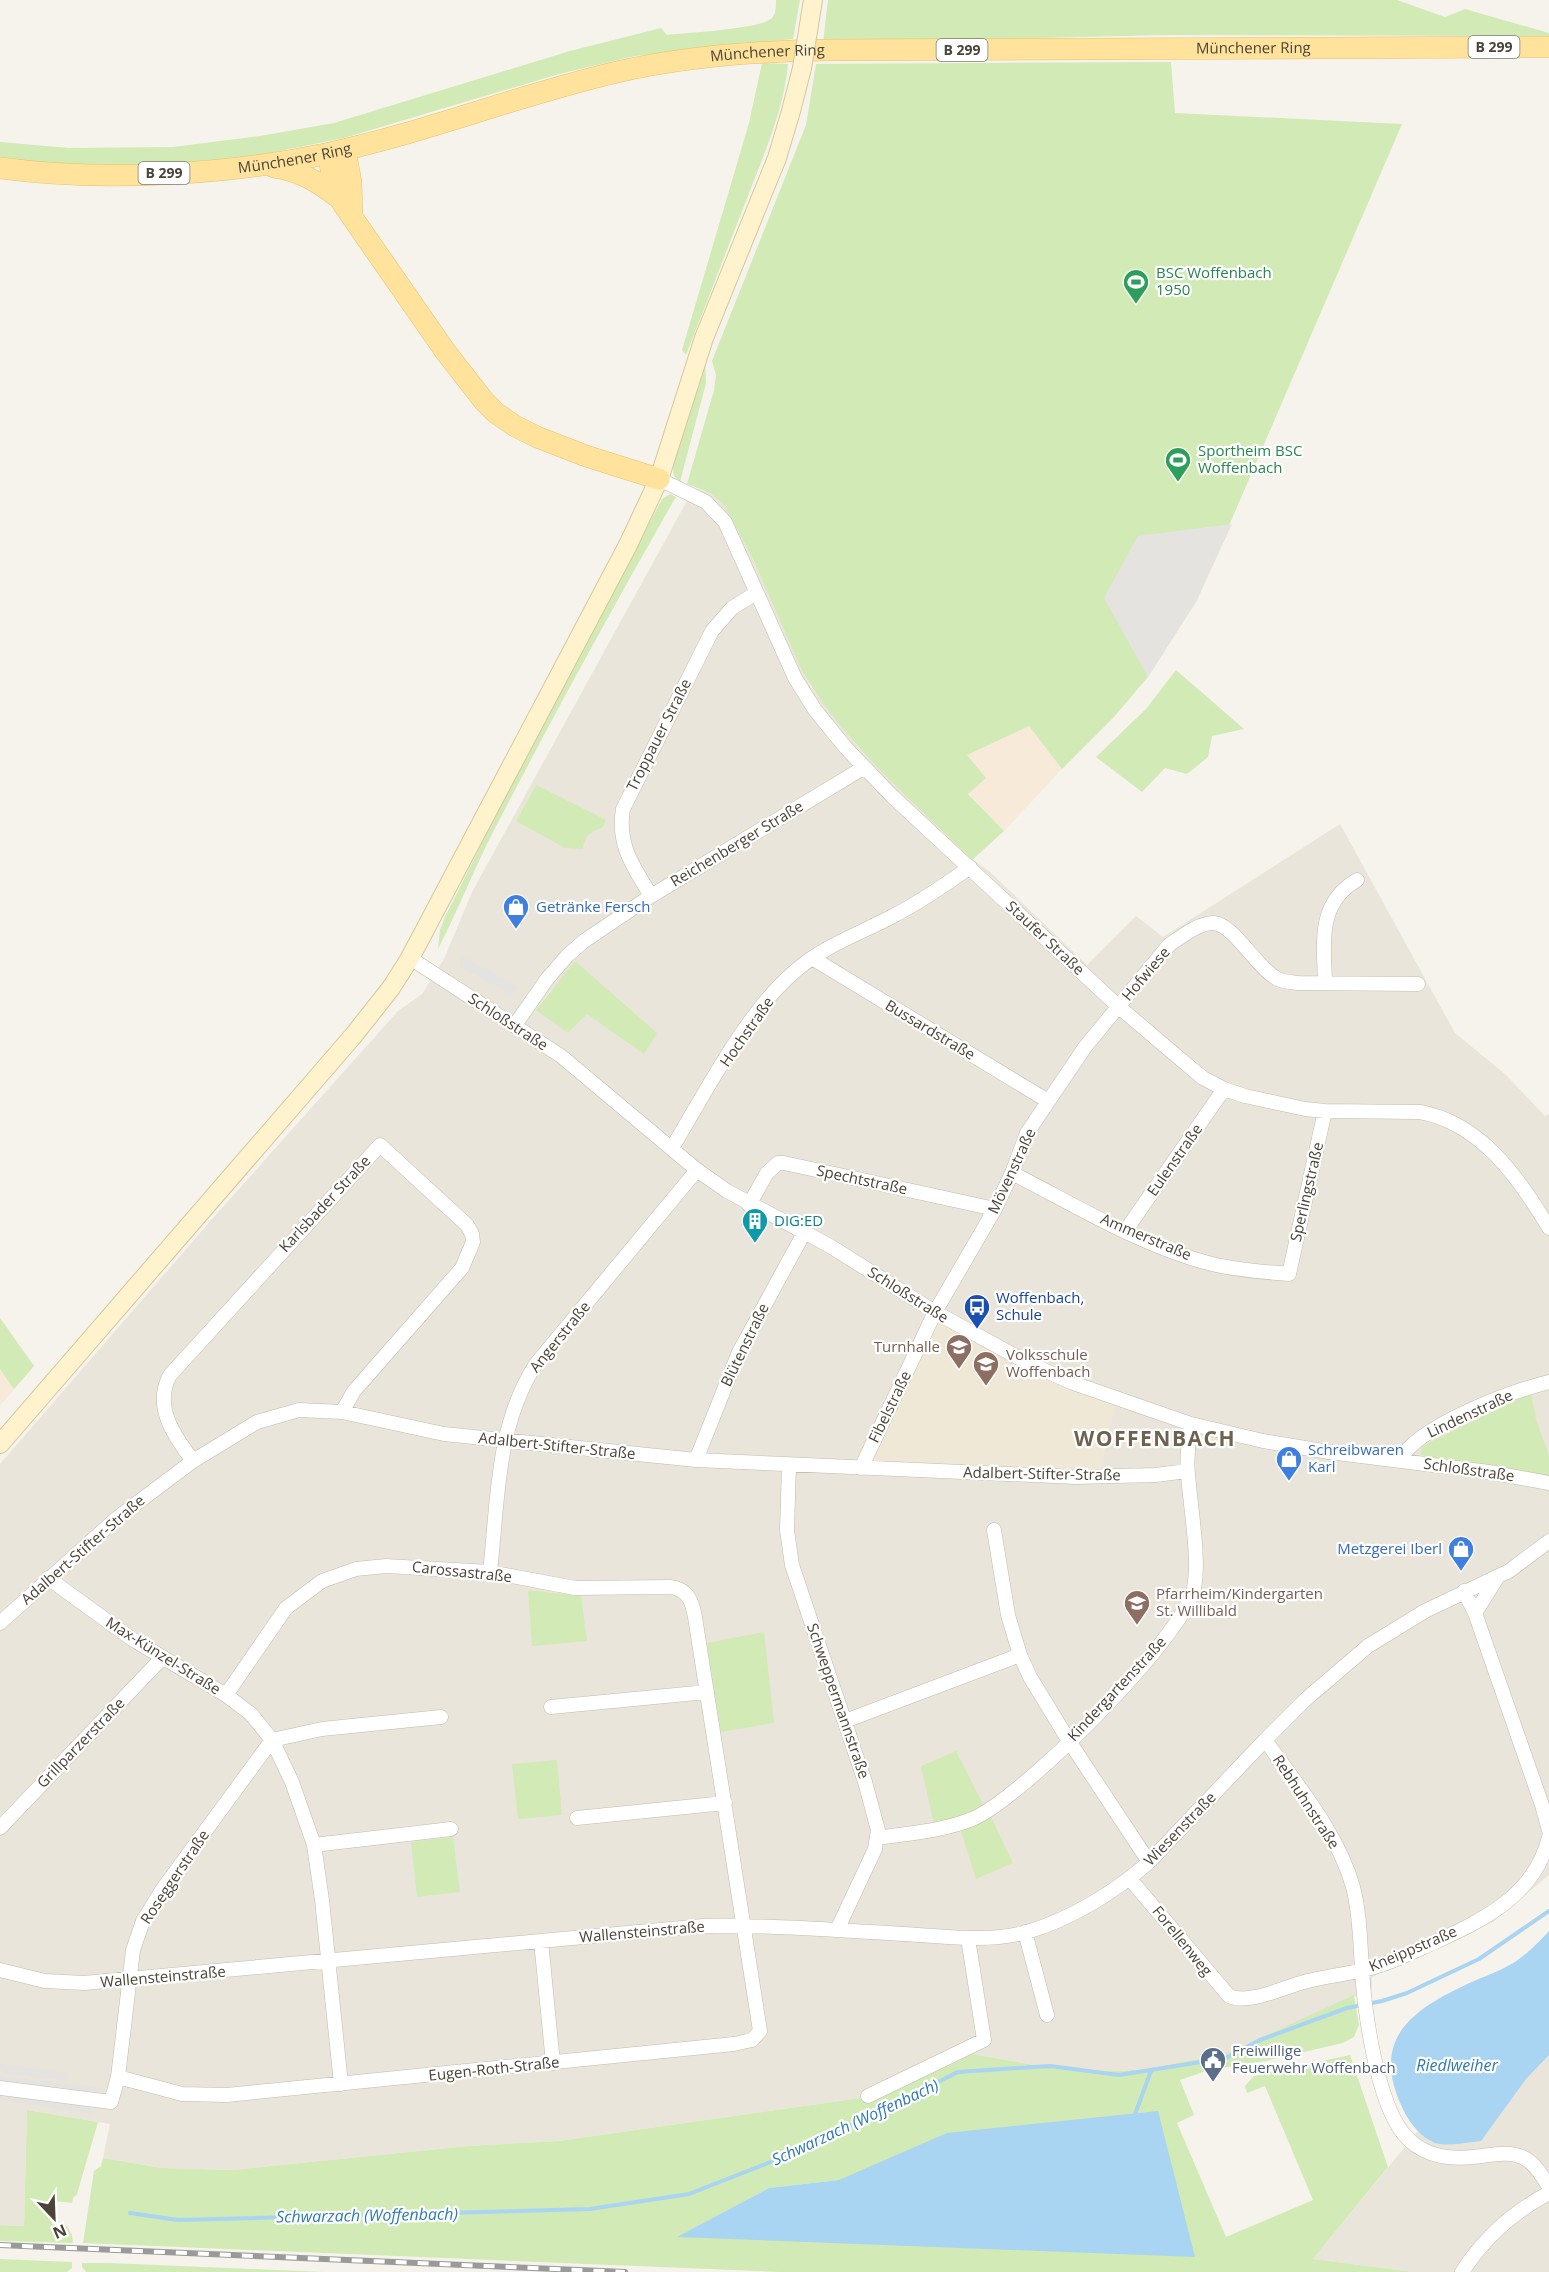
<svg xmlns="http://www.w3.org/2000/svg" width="1549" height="2272" viewBox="0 0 1549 2272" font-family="'Open Sans',sans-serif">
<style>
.residential{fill:#eae5da;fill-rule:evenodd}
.commercial{fill:#f7ead8}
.education{fill:#efe8d6}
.green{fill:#d2eab5;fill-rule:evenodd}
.parking{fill:#e5e3e0}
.water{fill:#a9d4f2}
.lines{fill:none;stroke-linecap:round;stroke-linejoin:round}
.stream{stroke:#a9d4f2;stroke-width:4}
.street-casing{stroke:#c2bbae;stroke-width:15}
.secondary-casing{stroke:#d6c79b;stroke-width:20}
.primary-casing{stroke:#e6c16a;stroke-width:22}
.street{stroke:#fff;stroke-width:14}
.secondary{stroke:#fff3cd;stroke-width:18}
.primary{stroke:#ffe39c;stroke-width:21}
.rail-casing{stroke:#9a9a9a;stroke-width:6}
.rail{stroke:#fff;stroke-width:4;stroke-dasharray:11;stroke-linecap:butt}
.secondary-bridge-casing{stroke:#d6c79b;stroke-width:20;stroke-linecap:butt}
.secondary-bridge{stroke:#fff3cd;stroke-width:18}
.labels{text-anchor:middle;stroke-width:4.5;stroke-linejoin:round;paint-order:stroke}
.shield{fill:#fff;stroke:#817c74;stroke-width:1.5}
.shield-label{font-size:14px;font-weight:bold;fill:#4b4439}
.street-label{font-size:15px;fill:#4b4439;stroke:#fff}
.leisure-label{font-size:15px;fill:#27864d;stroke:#fff;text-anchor:start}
.shop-label{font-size:15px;fill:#366cbe;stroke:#fff;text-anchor:start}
.culture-label{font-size:15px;fill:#0d838f;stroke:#fff;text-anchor:start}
.transit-label{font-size:15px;fill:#164399;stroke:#fff;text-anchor:start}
.education-label{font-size:15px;fill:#785e54;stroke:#fff;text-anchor:start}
.service-label{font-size:15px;fill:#4e5e75;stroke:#fff;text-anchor:start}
.water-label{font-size:16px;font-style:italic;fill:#2e7ab2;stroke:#fff}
.district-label{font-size:21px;font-weight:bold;letter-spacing:1.5px;fill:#6e6250;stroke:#fff}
</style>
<rect width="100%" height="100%" fill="#f6f3ec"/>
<path class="residential" d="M 694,488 L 710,493 L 724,505 L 752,557 L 802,671 L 811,687 L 857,746 L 972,859 L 989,871 L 1087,965 L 1136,916 L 1163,937 L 1340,824 L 1455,1033 L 1506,1075 L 1545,1116 L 1549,1114 L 1549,1875 L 1493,1922 L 1372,1977 L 1372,1989 L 1225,2054 L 1145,2069 L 1119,2071 L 1057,2069 L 972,2054 L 882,2095 L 559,2141 L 468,2146 L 232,2170 L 162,2168 L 103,2158 L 110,2124 L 27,2110 L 24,2226 L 0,2225 L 0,1464 L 213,1218 L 398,1011 L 422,994 L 444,959 L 472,892 ZM 536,785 L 602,828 L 589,832 L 584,840 L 516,821 ZM 551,990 L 656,1033 L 644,1053 L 587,1013 L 536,1010 ZM 937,1320 L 1017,1369 L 1115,1405 L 868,1464 ZM 956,1752 L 984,1807 L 946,1756 ZM 990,1816 L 991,1816 L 1013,1863 L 977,1823 Z
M 1549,2055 L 1549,2272 L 1413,2272 L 1313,2259 L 1418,2131 L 1431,2142 L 1441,2144 L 1457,2142 Z"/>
<path class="commercial" d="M 1029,726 L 1062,769 L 1004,831 L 968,793 L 967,755 Z
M 0,1318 L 34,1366 L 0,1406 Z"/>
<path class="education" d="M 937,1320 L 1017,1369 L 1115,1405 L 1100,1473 L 868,1464 Z"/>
<path class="green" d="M 776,0 L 800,0 L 793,39 L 635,56 L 559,74 L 344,138 L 255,156 L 194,163 L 104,166 L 0,159 L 0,142 L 69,148 L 173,147 L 260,136 L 334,123 L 570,51 L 661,28 L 667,35 C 685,33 762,29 772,18 C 776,14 776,6 776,0 Z
M 828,0 L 1397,0 L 1445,17 L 1465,9 L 1549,33 L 1549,36 L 1167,35 L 823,43 Z
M 1171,62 L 1175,113 L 1402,124 L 1197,600 L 1148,677 L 1113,718 L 1062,769 L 1029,726 L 967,755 L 986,778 L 968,794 L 1004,831 L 972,860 C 912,800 845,744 802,671 L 752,557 L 724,505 L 710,493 L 687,484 L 714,390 L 716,375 L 712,361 L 806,125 L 816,64 Z
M 762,63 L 788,64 C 784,109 764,154 748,196 C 727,249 707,302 686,355 L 682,350 L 749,123 Z
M 705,359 L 706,383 L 680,482 L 674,476 L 672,464 Z
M 670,494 L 676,497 L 673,502 C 609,614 547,727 488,842 C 471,877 456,914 438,949 L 440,930 L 445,917 L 512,783 L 662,499 Z
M 1176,670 L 1244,729 L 1212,736 L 1208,757 L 1187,774 L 1165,768 L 1142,792 L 1096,757 L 1146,709 Z
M 536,785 L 606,820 L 602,828 C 590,832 585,835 583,849 L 565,848 L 516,821 Z
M 575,961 L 657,1033 L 644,1054 L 587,1014 L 568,1033 L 536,1010 Z
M 0,1318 L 34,1366 L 14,1389 L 0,1369 Z
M 1531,1393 L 1536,1419 L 1549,1456 L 1549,1478 L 1436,1460 L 1420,1454 L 1423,1447 L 1432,1441 Z
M 528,1590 L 581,1596 L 587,1641 L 532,1646 Z
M 764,1632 L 774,1723 L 721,1732 L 707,1643 Z
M 956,1751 L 984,1806 L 961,1817 L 934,1824 L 921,1766 Z
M 557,1760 L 562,1815 L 518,1819 L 512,1764 Z
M 991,1816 L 1013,1863 L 976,1879 L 961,1831 Z
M 453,1837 L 460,1892 L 417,1897 L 411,1842 Z
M 1354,1995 L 1359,2025 L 1354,2037 L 1343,2043 L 1265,2061 L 1209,2070 L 1180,2080 L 1194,2115 L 1177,2123 L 1226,2237 L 1313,2200 L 1265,2086 L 1247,2093 L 1245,2086 L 1254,2076 L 1350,2055 L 1388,2167 L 1313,2259 L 1413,2272 L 780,2272 L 83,2243 L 94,2171 L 101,2166 L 103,2158 L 162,2168 L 232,2170 L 468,2146 L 559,2141 L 882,2095 L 972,2054 L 1057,2069 L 1119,2071 L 1145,2069 L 1225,2054 ZM 839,2180 L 678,2237 L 769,2188 Z
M 27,2110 L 98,2122 L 77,2194 L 73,2198 L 72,2203 L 55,2201 L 52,2224 L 67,2226 L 72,2235 L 73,2243 L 0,2241 L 0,2225 L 24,2226 Z
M 0,2259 L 72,2262 L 72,2268 L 67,2272 L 0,2272 Z
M 82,2263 L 110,2263 L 324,2272 L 86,2272 L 82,2267 Z"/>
<path class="parking" d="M 1232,524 L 1197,600 L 1148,677 L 1104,598 L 1138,536 Z
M 461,954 L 518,988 L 513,996 L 459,966 Z
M 0,2064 L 67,2073 L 66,2081 L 0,2072 Z
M 0,2076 L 103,2088 L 93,2096 L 0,2084 Z
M 0,2092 L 89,2103 L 93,2114 L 0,2100 Z"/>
<path class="water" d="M 1549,1931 L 1549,2055 L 1526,2079 L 1481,2141 C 1468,2142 1452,2146 1440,2144 C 1423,2142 1408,2121 1402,2107 C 1369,2036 1415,2008 1474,1981 C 1488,1975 1502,1970 1515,1962 C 1528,1953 1539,1942 1549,1931 Z
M 1158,2111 L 1195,2257 L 677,2237 L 769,2188 L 839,2180 L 947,2133 Z"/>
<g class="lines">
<path class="stream" d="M 1134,2117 L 1151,2071
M 130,2213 L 178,2220 L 590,2209 L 689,2194 L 801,2150 L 958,2072 L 1050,2066 L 1119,2075 L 1226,2058 L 1260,2040 L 1347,2008 L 1382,2001 L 1407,1993 L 1479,1959 L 1549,1911"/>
<g class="street-casing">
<path id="street" d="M 659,479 L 706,502 L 725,522 L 795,678 L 815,710 L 846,748 L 892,796 L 1119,1007 L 1179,1058 L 1203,1078 L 1224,1089 L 1245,1096 L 1305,1109 L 1325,1111 L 1420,1112 C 1481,1123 1519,1178 1549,1228
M 651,896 C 633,866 617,845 623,809 L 712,631 L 732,608 L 756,593
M 410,958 L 561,1056 L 697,1170 L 727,1191 L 830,1246 L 935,1312 L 1028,1363 L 1073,1383 L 1191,1424 L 1263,1441 L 1329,1452 L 1489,1472 L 1549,1483
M 812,958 L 1048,1101
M 1325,983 C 1324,943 1317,903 1357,880
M 515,1025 L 547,979 L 567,956 L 584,941 L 651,896 L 863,768
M 672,1148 C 706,1092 745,1014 794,972 C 823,946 859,934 893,916 C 920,902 945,885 970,867
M 1012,1173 C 1075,1205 1143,1247 1212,1264 C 1237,1270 1263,1272 1289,1274 L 1325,1111
M 749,1205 L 767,1173 L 778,1163 L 784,1163 L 995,1209
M 1126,1230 L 1224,1089
M 696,1460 L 739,1352 L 804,1233
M 1400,1460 C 1417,1426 1512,1391 1549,1382
M 193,1461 C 174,1436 153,1406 170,1375 L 380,1145 L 467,1225 L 472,1234 L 473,1242 L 462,1268 L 354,1391 L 342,1412
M 789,1465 L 787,1530 L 792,1565 L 865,1782 L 878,1830 L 875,1849 L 837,1930
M 861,1468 L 935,1312 L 995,1209 L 1012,1173 L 1027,1133 L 1085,1047 L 1169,945 C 1181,937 1200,922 1214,923 C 1235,925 1258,971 1280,980 C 1286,982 1292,982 1298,983 L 1418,984
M 994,1530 L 1008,1615 L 1020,1655 L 1030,1677 L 1069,1741 L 1149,1862
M 490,1572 C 498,1501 496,1425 536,1364 L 697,1170
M 48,1578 L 132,1639 L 226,1695 L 251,1714 L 272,1740 L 292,1782 L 314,1845 L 322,1900 L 341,2084
M 1464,1591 L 1475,1613 L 1542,1805 L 1549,1830
M 1475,1613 L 1497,1578
M 0,1623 L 117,1518 L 193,1461 L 257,1422 L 299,1410 L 342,1412 L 444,1434 L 696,1460 L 1076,1477 L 1156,1475 L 1187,1471
M 551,1707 L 707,1692
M 845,1721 L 1020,1655
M 1265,1740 C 1297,1785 1338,1833 1353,1887 C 1360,1914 1360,1941 1362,1968 C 1364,2011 1376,2090 1398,2126 C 1417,2157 1449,2161 1482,2156 C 1496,2154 1513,2151 1526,2159 C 1536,2165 1543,2177 1549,2187
M 577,1818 L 725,1803
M 0,1828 L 162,1658
M 878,1838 C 909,1833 943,1831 972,1819 C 1020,1800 1184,1637 1194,1588 C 1200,1558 1190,1505 1188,1474 C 1186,1457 1189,1440 1191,1424
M 314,1845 L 451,1829
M 1130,1879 L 1229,1996 C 1249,2005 1284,1987 1304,1982 C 1329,1975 1356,1974 1381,1965 C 1399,1959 1417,1950 1435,1942 C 1485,1919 1535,1895 1549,1837
M 1025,1932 L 1047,2015
M 541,1941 L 553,2063
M 0,1970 L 45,1981 L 84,1983 L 703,1926 C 770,1925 837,1930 904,1934 C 944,1936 988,1943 1027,1932 C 1071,1919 1115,1892 1149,1862 L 1265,1740 L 1306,1699 L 1368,1646 L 1425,1611 L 1509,1571 L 1549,1541
M 118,2077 L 182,2094 L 227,2095 L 734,2044 L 752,2040 L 760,2031 L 695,1617 C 692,1601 688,1589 670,1587 L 575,1588 L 490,1572 L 386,1566 L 356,1569 L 322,1581 L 286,1608 L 226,1695
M 0,2088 L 111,2102 L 118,2077 L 133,1950 L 143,1921 L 162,1890 L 272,1740 L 322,1729 L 441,1717
M 868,2096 L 984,2040 L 968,1938
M 1462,2272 C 1484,2238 1513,2212 1549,2193"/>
</g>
<g class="secondary-casing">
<path id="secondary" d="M 808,31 L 813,0
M 0,1444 L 353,1036 L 391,988 L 410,958 L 628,545 L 659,479 L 704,338 L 777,158 L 791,111 L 802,68"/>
</g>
<g class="primary-casing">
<g id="primary">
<path d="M 345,150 L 351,182 L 352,214"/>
<path d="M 328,154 L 333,180 L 343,204 L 445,351 L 484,401 L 496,413 L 515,426 L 537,437 L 586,456 L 659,479"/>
<path d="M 274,167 C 301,171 318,182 339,198"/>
<path id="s1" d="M 0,168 C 99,182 227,175 325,154 C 424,133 518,95 617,72 C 687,56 757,51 828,50 L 1549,47"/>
</g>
</g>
<use href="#street" class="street"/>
<use href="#secondary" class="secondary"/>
<use href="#primary" class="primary"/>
<g class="rail-casing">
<path id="rail" d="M 0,2245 L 625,2272"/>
</g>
<use href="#rail" class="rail"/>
<g class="secondary-bridge-casing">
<path id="secondary-bridge" d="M 802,68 L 808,31"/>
</g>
<use href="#secondary-bridge" class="secondary-bridge"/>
</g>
<defs>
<g id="stadium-pin" transform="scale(1.35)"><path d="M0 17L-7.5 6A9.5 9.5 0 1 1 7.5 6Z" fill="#2e9e5b" stroke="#fff"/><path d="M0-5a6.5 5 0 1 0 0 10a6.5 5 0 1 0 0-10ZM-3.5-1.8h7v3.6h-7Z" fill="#fff"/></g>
<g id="shop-pin" transform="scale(1.35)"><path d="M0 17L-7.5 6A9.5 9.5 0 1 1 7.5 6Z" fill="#3f7fe0" stroke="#fff"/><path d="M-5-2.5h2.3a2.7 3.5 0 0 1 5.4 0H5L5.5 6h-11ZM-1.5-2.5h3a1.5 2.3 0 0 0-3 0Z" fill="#fff"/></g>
<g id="building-pin" transform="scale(1.35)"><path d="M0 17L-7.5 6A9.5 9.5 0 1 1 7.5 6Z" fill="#0f9aa8" stroke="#fff"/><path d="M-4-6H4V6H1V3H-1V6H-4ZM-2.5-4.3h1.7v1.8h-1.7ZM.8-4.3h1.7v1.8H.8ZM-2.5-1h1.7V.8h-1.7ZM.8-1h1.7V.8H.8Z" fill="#fff"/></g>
<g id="bus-pin" transform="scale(1.35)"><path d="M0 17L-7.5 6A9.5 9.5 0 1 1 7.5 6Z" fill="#1a4fb4" stroke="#fff"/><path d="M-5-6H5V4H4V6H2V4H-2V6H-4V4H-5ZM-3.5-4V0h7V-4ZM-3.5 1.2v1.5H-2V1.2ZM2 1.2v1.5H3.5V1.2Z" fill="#fff"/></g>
<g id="school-pin" transform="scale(1.35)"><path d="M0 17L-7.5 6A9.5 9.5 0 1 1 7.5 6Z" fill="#8d6e63" stroke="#fff"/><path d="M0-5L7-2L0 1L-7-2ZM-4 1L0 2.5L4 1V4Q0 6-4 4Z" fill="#fff"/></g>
<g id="civic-pin" transform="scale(1.35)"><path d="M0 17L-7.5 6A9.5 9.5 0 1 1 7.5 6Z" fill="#5c6f8a" stroke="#fff"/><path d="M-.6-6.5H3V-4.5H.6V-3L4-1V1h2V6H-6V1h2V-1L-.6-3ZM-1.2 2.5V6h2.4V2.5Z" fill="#fff"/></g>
</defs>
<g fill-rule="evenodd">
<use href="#stadium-pin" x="1136" y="282"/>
<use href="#stadium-pin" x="1178" y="460"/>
<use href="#shop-pin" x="516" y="907"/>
<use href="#building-pin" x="755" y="1221"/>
<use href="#bus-pin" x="977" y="1307"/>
<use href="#school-pin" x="959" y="1347"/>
<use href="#school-pin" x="986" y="1364"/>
<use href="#shop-pin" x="1289" y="1459"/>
<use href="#shop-pin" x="1461" y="1549"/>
<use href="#school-pin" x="1137" y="1603"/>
<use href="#civic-pin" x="1213" y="2060"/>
</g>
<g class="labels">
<g class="shield">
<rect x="1468.5" y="36" width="51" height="22" rx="4.5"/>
<rect x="936.5" y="39" width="51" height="22" rx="4.5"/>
<rect x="138.5" y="162" width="51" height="22" rx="4.5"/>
</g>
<g class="shield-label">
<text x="1494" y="52">B 299</text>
<text x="962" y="55">B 299</text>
<text x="164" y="178">B 299</text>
</g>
<g class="street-label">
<text dy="5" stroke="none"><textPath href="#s1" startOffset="1268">Münchener Ring</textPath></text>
<text dy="5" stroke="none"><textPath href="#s1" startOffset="782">Münchener Ring</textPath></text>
<text dy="5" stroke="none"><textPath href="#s1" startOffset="296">Münchener Ring</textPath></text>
<text transform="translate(659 735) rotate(-63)" y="5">Troppauer Straße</text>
<text transform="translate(737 844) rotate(-31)" y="5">Reichenberger Straße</text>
<text transform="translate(1045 938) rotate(43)" y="5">Staufer Straße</text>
<text transform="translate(1146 974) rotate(-50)" y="5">Hofwiese</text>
<text transform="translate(508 1022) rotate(33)" y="5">Schloßstraße</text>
<text transform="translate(930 1030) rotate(31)" y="5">Bussardstraße</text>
<text transform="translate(747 1032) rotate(-55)" y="5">Hochstraße</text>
<text transform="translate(1175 1160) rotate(-55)" y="5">Eulenstraße</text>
<text transform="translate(1012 1171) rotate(-65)" y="5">Mövenstraße</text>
<text transform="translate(862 1180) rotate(12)" y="5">Spechtstraße</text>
<text transform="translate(1307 1192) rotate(-77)" y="5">Sperlingstraße</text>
<text transform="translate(325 1204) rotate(-47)" y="5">Karlsbader Straße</text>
<text transform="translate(1146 1237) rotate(23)" y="5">Ammerstraße</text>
<text transform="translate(908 1295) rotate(32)" y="5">Schloßstraße</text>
<text transform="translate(560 1337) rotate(-51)" y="5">Angerstraße</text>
<text transform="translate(745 1345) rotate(-64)" y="5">Blütenstraße</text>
<text transform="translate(890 1407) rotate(-64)" y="5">Fibelstraße</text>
<text transform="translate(1470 1414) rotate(-25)" y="5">Lindenstraße</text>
<text transform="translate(557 1446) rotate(6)" y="5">Adalbert-Stifter-Straße</text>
<text transform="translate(1469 1470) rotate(8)" y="5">Schloßstraße</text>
<text transform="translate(1042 1474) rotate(1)" y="5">Adalbert-Stifter-Straße</text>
<text transform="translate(83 1550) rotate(-41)" y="5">Adalbert-Stifter-Straße</text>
<text transform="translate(462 1572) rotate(6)" y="5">Carossastraße</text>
<text transform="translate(163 1656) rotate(32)" y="5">Max-Künzel-Straße</text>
<text transform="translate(1117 1689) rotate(-47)" y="5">Kindergartenstraße</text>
<text transform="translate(838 1701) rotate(71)" y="5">Schweppermannstraße</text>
<text transform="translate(81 1743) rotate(-46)" y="5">Grillparzerstraße</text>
<text transform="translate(1306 1802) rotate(57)" y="5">Rebhuhnstraße</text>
<text transform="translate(1180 1829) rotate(-46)" y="5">Wiesenstraße</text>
<text transform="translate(175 1877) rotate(-56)" y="5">Roseggerstraße</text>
<text transform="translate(642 1932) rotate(-5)" y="5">Wallensteinstraße</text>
<text transform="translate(1182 1941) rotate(51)" y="5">Forellenweg</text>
<text transform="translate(1413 1949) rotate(-23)" y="5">Kneippstraße</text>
<text transform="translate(163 1977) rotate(-5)" y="5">Wallensteinstraße</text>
<text transform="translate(494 2069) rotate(-6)" y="5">Eugen-Roth-Straße</text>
</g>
<g class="leisure-label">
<text x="1156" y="278">BSC Woffenbach<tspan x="1156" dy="17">1950</tspan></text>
<text x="1198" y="456">Sportheim BSC<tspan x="1198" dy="17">Woffenbach</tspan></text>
</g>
<g class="shop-label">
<text x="536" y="912">Getränke Fersch</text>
<text x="1308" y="1455">Schreibwaren<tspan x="1308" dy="17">Karl</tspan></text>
<text x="1442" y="1554" text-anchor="end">Metzgerei Iberl</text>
</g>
<g class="culture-label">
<text x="774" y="1226">DIG:ED</text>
</g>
<g class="transit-label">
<text x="996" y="1303">Woffenbach,<tspan x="996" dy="17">Schule</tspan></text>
</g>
<g class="education-label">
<text x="940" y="1352" text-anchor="end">Turnhalle</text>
<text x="1006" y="1360">Volksschule<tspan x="1006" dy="17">Woffenbach</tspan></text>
<text x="1156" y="1599">Pfarrheim/Kindergarten<tspan x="1156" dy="17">St. Willibald</tspan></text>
</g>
<g class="service-label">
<text x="1232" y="2056">Freiwillige<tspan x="1232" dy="17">Feuerwehr Woffenbach</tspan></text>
</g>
<g class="water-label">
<text x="1457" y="2071">Riedlweiher</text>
<text transform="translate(855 2122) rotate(-25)" y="6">Schwarzach (Woffenbach)</text>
<text transform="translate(367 2215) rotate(-1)" y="6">Schwarzach (Woffenbach)</text>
</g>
<g class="district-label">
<text x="1155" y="1446">WOFFENBACH</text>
</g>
</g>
<g transform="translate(54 2218) rotate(157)" stroke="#ffffff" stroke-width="4.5" paint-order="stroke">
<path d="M0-4.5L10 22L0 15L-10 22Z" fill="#4b4439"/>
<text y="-9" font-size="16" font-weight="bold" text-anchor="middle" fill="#4b4439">N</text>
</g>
</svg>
